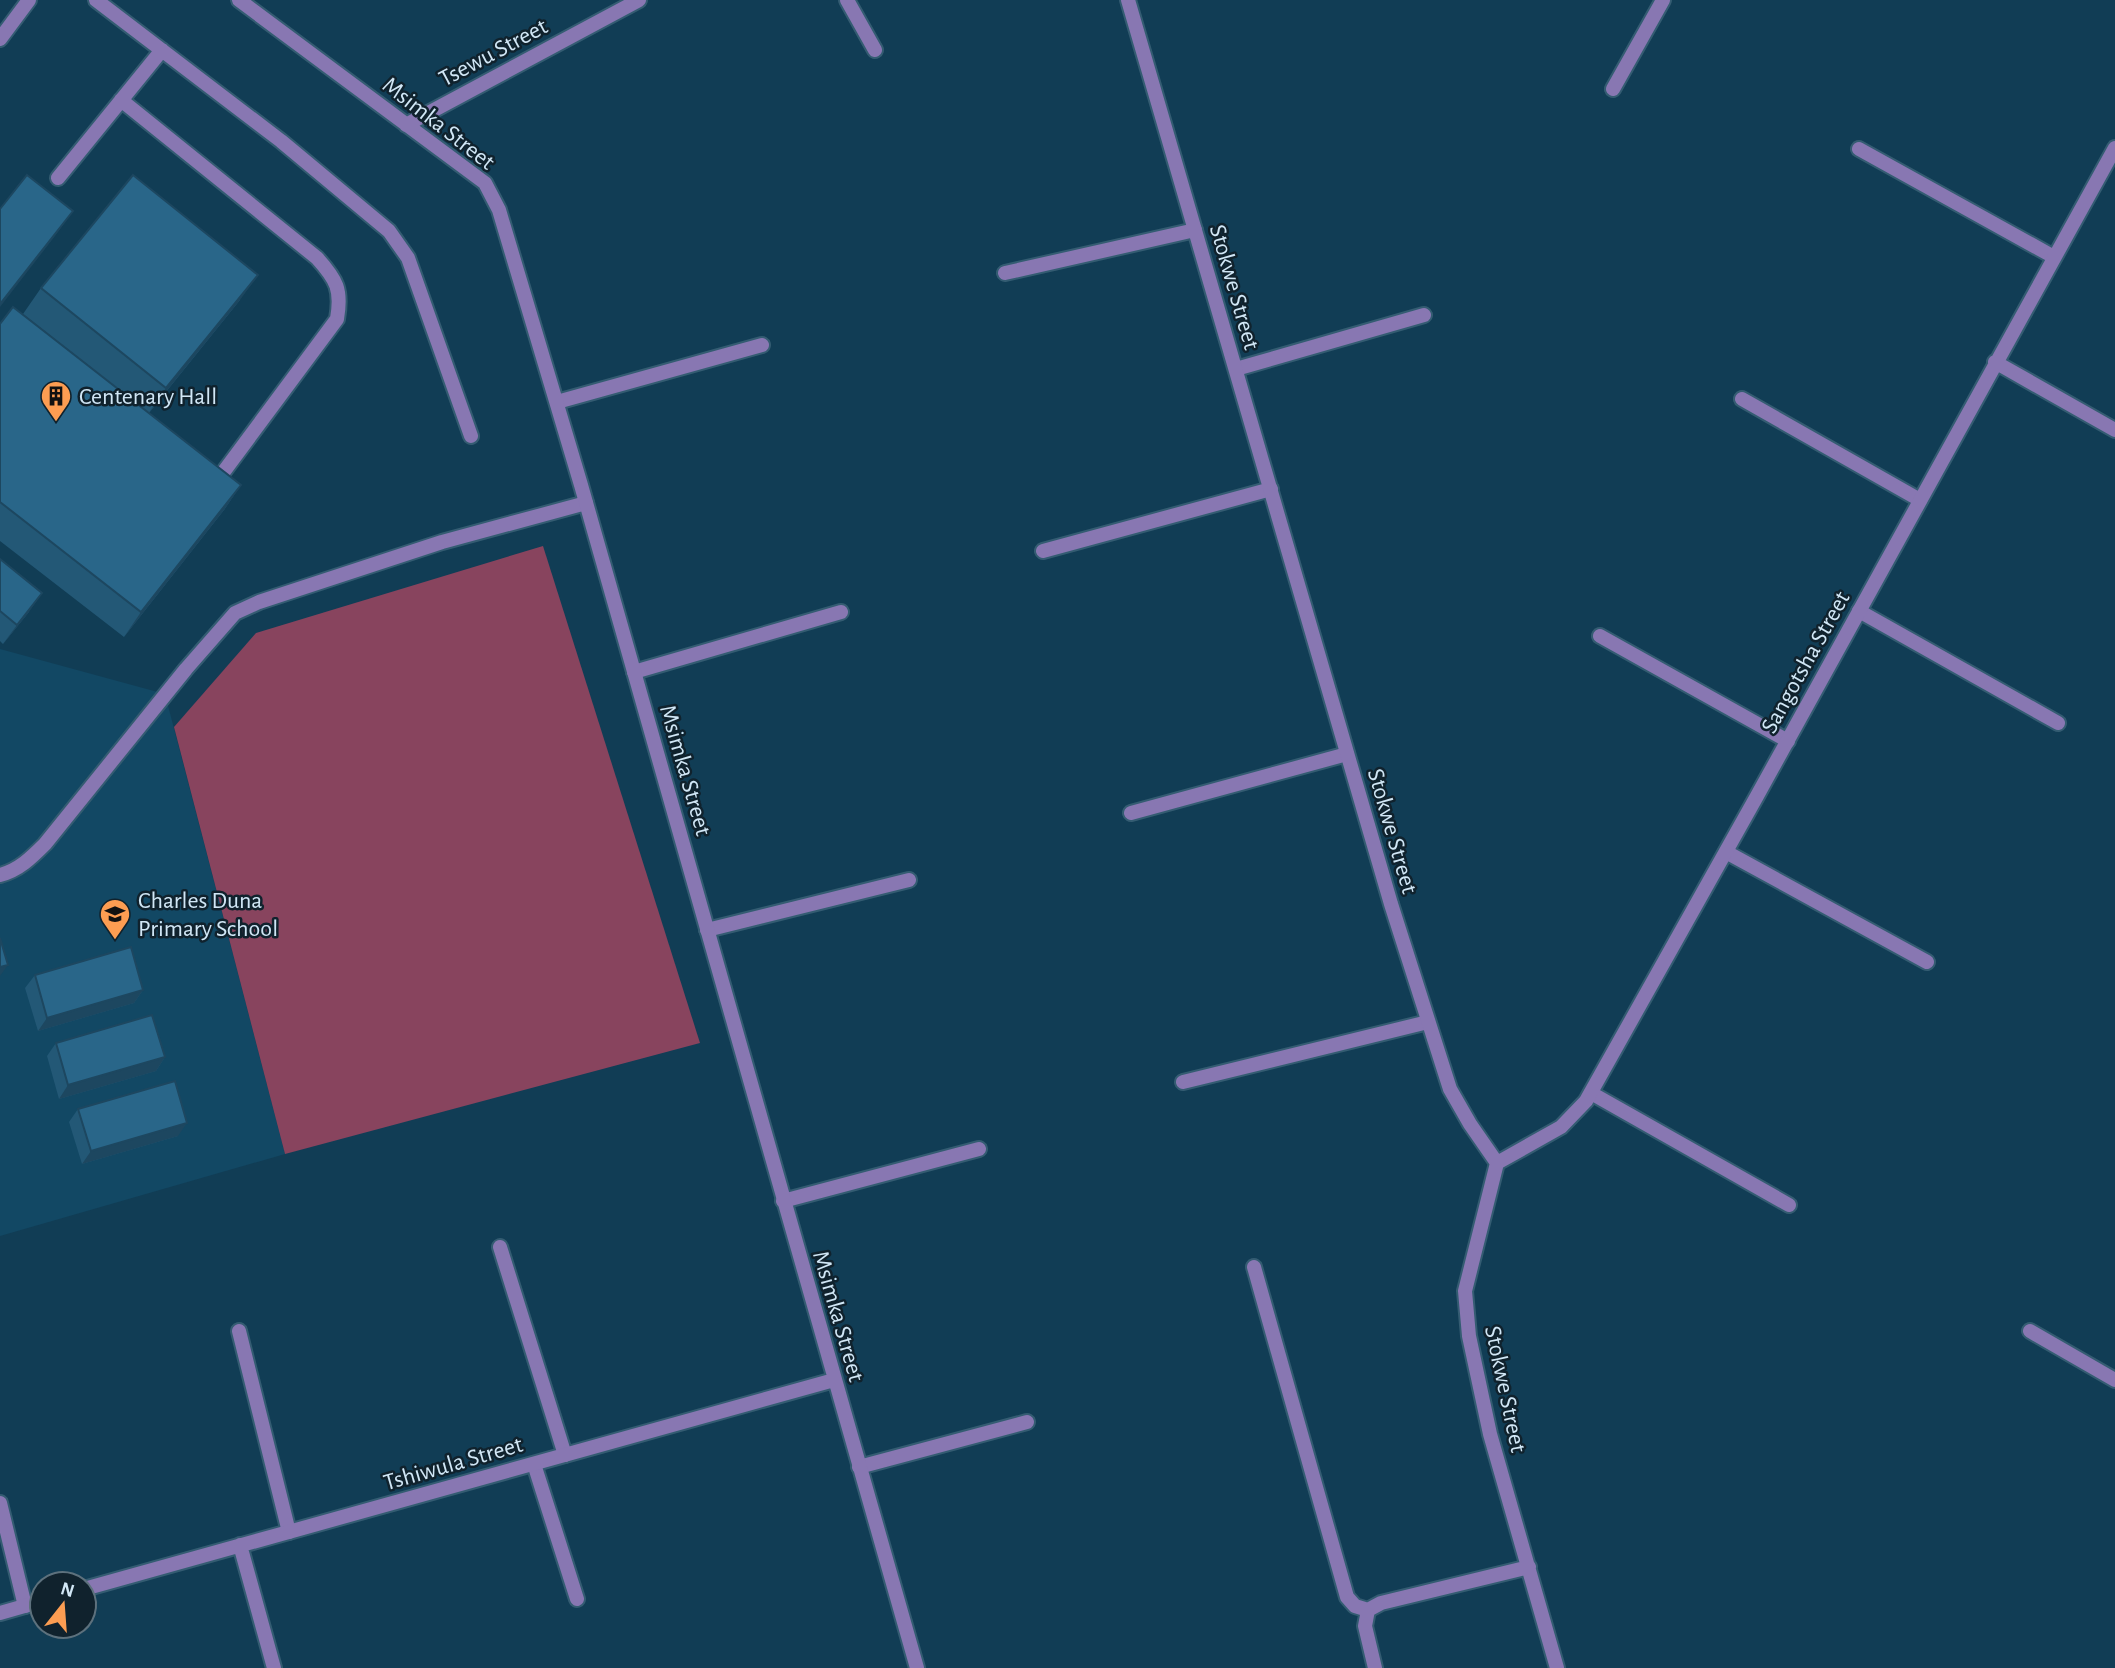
<svg xmlns="http://www.w3.org/2000/svg" width="2115" height="1668" viewBox="0 0 2115 1668" font-family="'Alegreya Sans',sans-serif">
<style>
.built{fill:#124864}
.green{fill:#88445e}
.lines{fill:none;stroke-linecap:round;stroke-linejoin:round}
.service-casing{stroke:#345c72;stroke-width:18}
.minor-casing{stroke:#345c72;stroke-width:18}
.tertiary-casing{stroke:#345c72;stroke-width:18}
.service{stroke:#8877b2;stroke-width:14}
.minor{stroke:#8877b2;stroke-width:14}
.tertiary{stroke:#8877b2;stroke-width:14}
.wall{fill:#235876}
.shaded-wall{fill:#1d4760}
.building{fill:#296689;stroke:#1d4760;stroke-width:2}
.labels{text-anchor:middle;stroke-width:5;stroke-linejoin:round;paint-order:stroke}
.street-label{font-size:24px;fill:#d1e7f6;stroke:#10222d}
.poi-label{font-size:24px;fill:#d1e7f6;stroke:#10222d;text-anchor:start}
</style>
<rect width="100%" height="100%" fill="#113d55"/>
<path class="built" d="M 0,649 L 165,694 L 285,1154 L 0,1236 Z"/>
<path class="green" d="M 543,546 L 700,1043 L 285,1154 L 174,727 L 256,633 Z"/>
<g class="lines">
<g class="service-casing">
<path id="service" d="M 96,0 L 281,141 L 389,231 L 408,258 L 471,436
M 847,0 L 875,50
M 1613,89 L 1663,0
M 121,100 L 317,258 C 337,280 342,290 337,319 L 219,478
M 1859,149 L 2054,257
M 58,178 L 162,50
M 1005,273 L 1195,230
M 1236,369 L 1424,315
M 1742,399 L 1920,500
M 557,402 L 762,345
M 1043,551 L 1271,489
M 1859,611 L 2058,723
M 1600,636 L 1788,741
M 634,672 L 841,612
M 1131,813 L 1347,754
M 1726,852 L 1927,962
M 0,875 C 19,870 31,858 45,844 L 186,669 L 235,613 L 259,602 L 442,542 L 586,503
M 707,930 L 909,880
M 1183,1082 L 1428,1022
M 1591,1093 L 1789,1205
M 783,1201 L 979,1149
M 500,1247 L 565,1455
M 239,1331 L 289,1532
M 2030,1331 L 2115,1380
M 534,1464 L 577,1599
M 859,1467 L 1027,1422
M 0,1503 L 25,1606"/>
</g>
<g class="minor-casing">
<path id="minor" d="M 239,0 L 485,183 L 499,210 L 581,485 L 917,1668
M 1128,0 L 1391,904 L 1450,1089 L 1470,1124 L 1497,1163 L 1465,1291 L 1469,1336 L 1490,1434 L 1557,1668
M 406,125 L 639,0
M 1995,362 L 2115,430
M 1497,1163 L 1561,1127 L 1586,1101 L 1757,796 L 2115,148
M 1254,1267 L 1347,1597 L 1355,1606 L 1368,1610
M 240,1545 L 274,1668
M 84,1589 L 834,1380
M 0,1613 L 42,1601
M 1375,1668 L 1365,1626 L 1368,1610 L 1381,1603 L 1529,1567"/>
</g>
<g class="tertiary-casing">
<path id="tertiary" d="M 0,39 L 29,0"/>
</g>
<use href="#service" class="service"/>
<use href="#minor" class="minor"/>
<use href="#tertiary" class="tertiary"/>
</g>
<path class="wall" d="M 41,288 L 240,300 L 149,413 L 241,485 L 224,510 L 124,637 L 0,541 L 0,324 L 93,369 L 23,314 Z
M 0,559 L 29,612 L 3,644 L 0,641 Z
M 35,975 L 143,990 L 134,1003 L 38,1031 L 25,988 Z
M 56,1043 L 165,1057 L 156,1071 L 59,1099 L 47,1056 Z
M 78,1109 L 178,1136 L 82,1164 L 69,1122 Z"/>
<path class="shaded-wall" d="M 73,211 L 55,236 L 0,307 L 0,304 Z
M 258,275 L 240,300 L 148,414 L 166,388 Z
M 241,485 L 224,510 L 124,637 L 141,612 Z
M 42,593 L 29,612 L 3,644 L 17,625 Z
M 8,965 L 0,976 L 0,967 Z
M 143,990 L 134,1003 L 38,1031 L 47,1018 Z
M 165,1057 L 156,1071 L 59,1099 L 68,1085 Z
M 187,1123 L 178,1136 L 82,1164 L 91,1151 Z"/>
<path class="building" d="M 27,175 L 73,211 L 0,304 L 0,209 Z
M 133,175 L 258,275 L 166,388 L 41,288 Z
M 13,307 L 241,485 L 141,612 L 0,502 L 0,324 Z
M 0,559 L 42,593 L 17,625 L 0,611 Z
M 0,938 L 8,965 L 0,967 Z
M 131,947 L 143,990 L 47,1018 L 35,975 Z
M 152,1015 L 165,1057 L 68,1085 L 56,1043 Z
M 175,1081 L 187,1123 L 91,1151 L 78,1109 Z"/>
<defs>
<g id="building-pin" transform="scale(1.575)"><path d="M0 17L-7.5 6A9.5 9.5 0 1 1 7.5 6Z" fill="#fc9d52" stroke="#10222d"/><path d="M-4-6H4V6H1V3H-1V6H-4ZM-2.5-4.3h1.7v1.8h-1.7ZM.8-4.3h1.7v1.8H.8ZM-2.5-1h1.7V.8h-1.7ZM.8-1h1.7V.8H.8Z" fill="#111"/></g>
<g id="school-pin" transform="scale(1.575)"><path d="M0 17L-7.5 6A9.5 9.5 0 1 1 7.5 6Z" fill="#fc9d52" stroke="#10222d"/><path d="M0-5L7-2L0 1L-7-2ZM-4 1L0 2.5L4 1V4Q0 6-4 4Z" fill="#111"/></g>
</defs>
<g fill-rule="evenodd">
<use href="#building-pin" x="56" y="396"/>
<use href="#school-pin" x="115" y="914"/>
</g>
<g class="labels">
<g class="street-label">
<text transform="translate(493 52) rotate(-28)" y="8">Tsewu Street</text>
<text transform="translate(439 123) rotate(38)" y="8">Msimka Street</text>
<text transform="translate(1235 287) rotate(74)" y="8">Stokwe Street</text>
<text transform="translate(1805 662) rotate(-61)" y="8">Sangotsha Street</text>
<text transform="translate(686 770) rotate(74)" y="8">Msimka Street</text>
<text transform="translate(1393 831) rotate(74)" y="8">Stokwe Street</text>
<text transform="translate(839 1316) rotate(74)" y="8">Msimka Street</text>
<text transform="translate(1506 1389) rotate(78)" y="8">Stokwe Street</text>
<text transform="translate(453 1463) rotate(-16)" y="8">Tshiwula Street</text>
</g>
<g class="poi-label">
<text x="79" y="404">Centenary Hall</text>
<text x="138" y="908">Charles Duna<tspan x="138" dy="28">Primary School</tspan></text>
</g>
</g>
<g transform="translate(63 1605) rotate(17)"><circle r="33" fill="#10222d" stroke="#5d717d" stroke-width="2"/>
<path d="M0-5L12 26L0 18L-12 26Z" fill="#fc9d52"/>
<text y="-10" font-size="19" font-weight="bold" text-anchor="middle" fill="#d1e7f6">N</text>
</g>
</svg>
